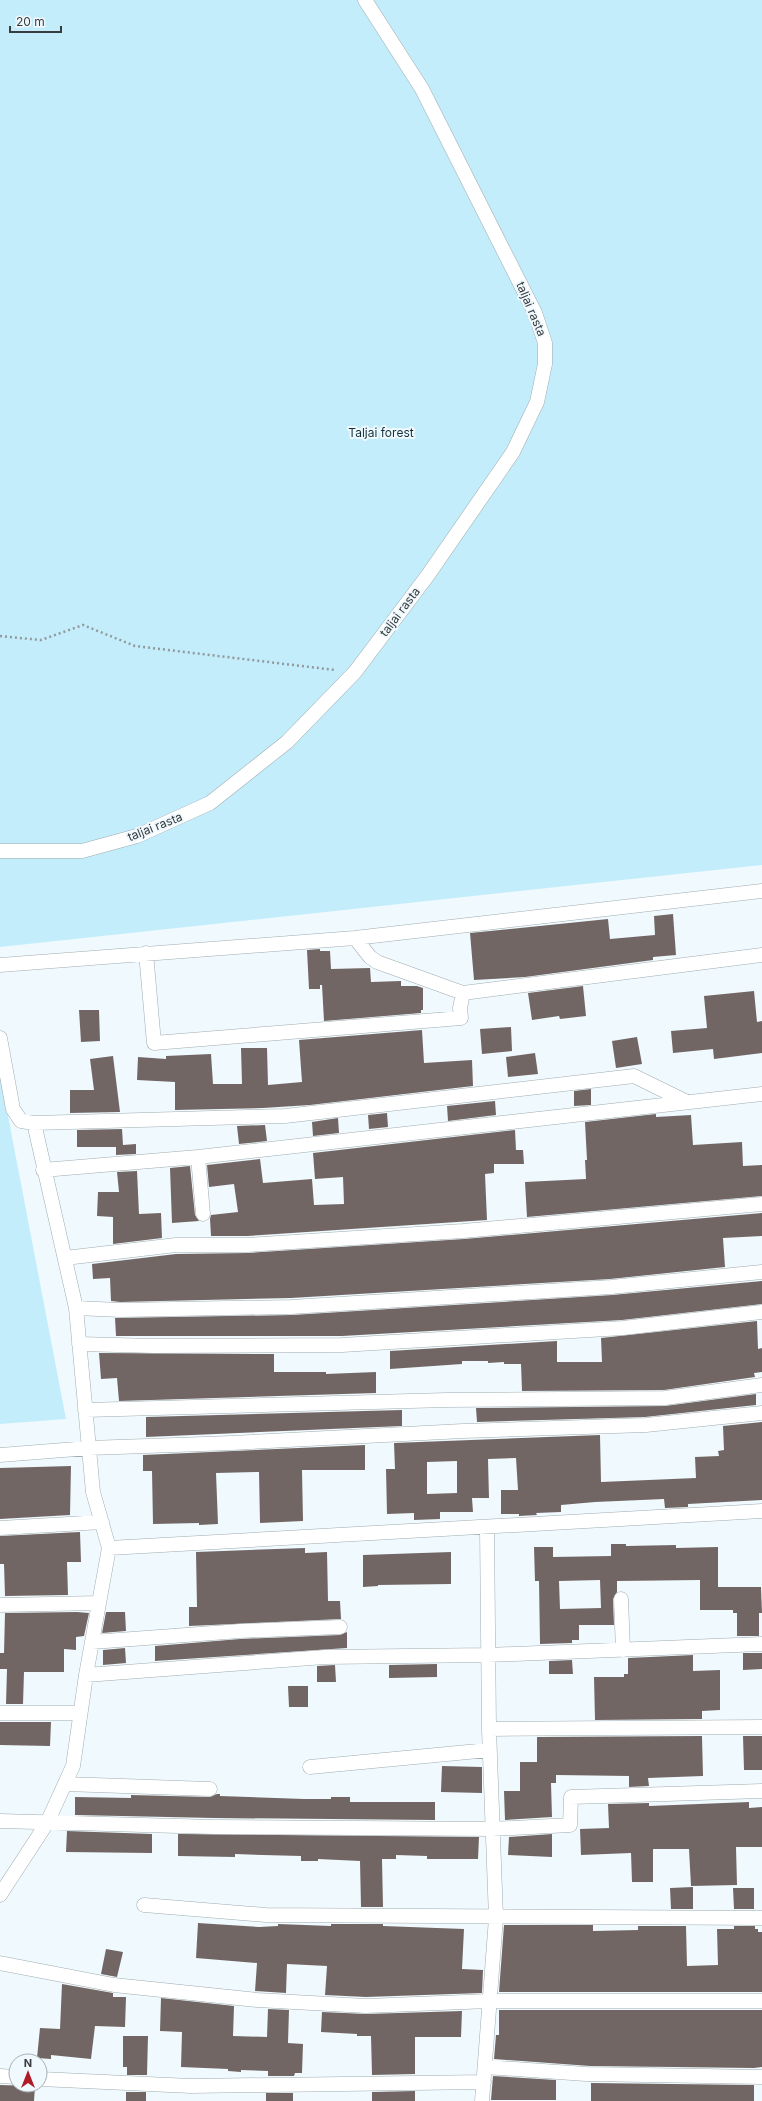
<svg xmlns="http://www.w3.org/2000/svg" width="762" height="2101" viewBox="0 0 762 2101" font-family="Inter,sans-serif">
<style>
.green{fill:#c3edfb}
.building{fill:#726665;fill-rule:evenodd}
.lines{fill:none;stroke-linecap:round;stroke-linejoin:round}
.street-casing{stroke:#a0acb0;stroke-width:15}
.path{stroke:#92999c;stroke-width:2.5;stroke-dasharray:2 3;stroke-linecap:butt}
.street{stroke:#fff;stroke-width:14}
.labels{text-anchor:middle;stroke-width:4;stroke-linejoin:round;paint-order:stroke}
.street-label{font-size:12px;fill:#393d3f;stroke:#f0fafe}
.park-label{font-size:12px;fill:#12323b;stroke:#f0fafe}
</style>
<rect width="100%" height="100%" fill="#f0fafe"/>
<path class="green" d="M 0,0 L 762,0 L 762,865 L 0,947 Z
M 0,1074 L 66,1419 L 0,1424 Z"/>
<path class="building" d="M 673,914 L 676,955 L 653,957 L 653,960 L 525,977 L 474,980 L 470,933 L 608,919 L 610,939 L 655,935 L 654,916 Z
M 320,949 L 320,951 L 330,951 L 331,969 L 370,968 L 371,982 L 401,981 L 401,986 L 417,986 L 423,988 L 423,1010 L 421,1010 L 421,1013 L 324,1021 L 322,985 L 320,985 L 320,989 L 309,989 L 307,950 Z
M 583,986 L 586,1016 L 560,1019 L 559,1016 L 532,1020 L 528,993 Z
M 754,991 L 757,1022 L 762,1021 L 762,1053 L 714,1059 L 713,1049 L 673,1053 L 671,1031 L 707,1028 L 704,996 Z
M 79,1010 L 99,1010 L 100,1041 L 81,1042 Z
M 511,1027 L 512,1051 L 482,1054 L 480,1029 Z
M 422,1030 L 424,1063 L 472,1060 L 473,1086 L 310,1105 L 263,1108 L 175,1110 L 175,1082 L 137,1080 L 138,1057 L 166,1059 L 166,1056 L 211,1054 L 213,1084 L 242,1084 L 241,1048 L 267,1048 L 268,1085 L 302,1082 L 299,1040 Z
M 637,1037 L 642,1064 L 616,1068 L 612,1041 Z
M 535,1053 L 538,1074 L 508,1077 L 506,1057 Z
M 113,1056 L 120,1112 L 70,1113 L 70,1090 L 94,1090 L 90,1059 Z
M 591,1089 L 591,1105 L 574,1106 L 574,1091 Z
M 495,1101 L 496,1115 L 448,1121 L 447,1106 Z
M 387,1113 L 388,1127 L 369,1129 L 368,1115 Z
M 656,1114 L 656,1117 L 691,1115 L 693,1145 L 742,1142 L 743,1166 L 762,1165 L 762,1196 L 527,1217 L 525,1182 L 586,1179 L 585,1160 L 587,1160 L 585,1122 Z
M 338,1118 L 339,1133 L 313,1136 L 312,1122 Z
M 265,1125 L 267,1141 L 239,1144 L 237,1126 Z
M 122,1129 L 123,1145 L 136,1144 L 136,1154 L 116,1155 L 116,1147 L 77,1147 L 77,1130 Z
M 515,1130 L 516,1150 L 523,1150 L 524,1164 L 494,1164 L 494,1173 L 485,1174 L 487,1220 L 247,1236 L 211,1236 L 210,1219 L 211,1215 L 238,1212 L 234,1184 L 209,1187 L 207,1165 L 260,1159 L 263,1183 L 312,1179 L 314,1205 L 344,1204 L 343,1177 L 315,1179 L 313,1153 Z
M 190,1166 L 195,1215 L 199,1221 L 172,1223 L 170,1168 Z
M 137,1171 L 139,1214 L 161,1213 L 162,1238 L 113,1244 L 113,1217 L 97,1216 L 98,1192 L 119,1192 L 117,1172 Z
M 762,1213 L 762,1236 L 723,1238 L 725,1267 L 610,1279 L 291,1298 L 120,1302 L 111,1301 L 110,1278 L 93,1279 L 92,1264 L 176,1254 L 248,1253 L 464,1239 Z
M 762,1281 L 762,1304 L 622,1320 L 342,1336 L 116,1336 L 115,1318 L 292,1315 L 612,1295 Z
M 757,1321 L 758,1349 L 762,1348 L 762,1372 L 754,1373 L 755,1377 L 664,1390 L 522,1391 L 521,1364 L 504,1364 L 504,1362 L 488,1363 L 488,1361 L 462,1361 L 462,1364 L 390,1369 L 390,1351 L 557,1341 L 557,1362 L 602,1362 L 601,1338 Z
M 99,1353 L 274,1354 L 274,1372 L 326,1372 L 326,1374 L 376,1372 L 376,1393 L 119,1401 L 117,1378 L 101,1379 Z
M 756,1394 L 756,1405 L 645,1417 L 477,1422 L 476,1408 L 665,1406 Z
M 402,1410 L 402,1426 L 146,1437 L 146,1417 Z
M 762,1422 L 762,1500 L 688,1504 L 688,1507 L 665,1508 L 664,1499 L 595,1502 L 561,1505 L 561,1512 L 536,1513 L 537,1515 L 519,1516 L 519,1514 L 501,1514 L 501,1490 L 518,1490 L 516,1458 L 488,1459 L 489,1498 L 472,1498 L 473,1512 L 440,1512 L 440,1519 L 414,1520 L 414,1513 L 387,1514 L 386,1469 L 395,1469 L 394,1443 L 600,1435 L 601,1482 L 696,1478 L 695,1457 L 719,1456 L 718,1451 L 724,1450 L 723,1426 ZM 457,1461 L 457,1493 L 427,1494 L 427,1462 Z
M 365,1445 L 365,1470 L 302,1470 L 303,1521 L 260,1523 L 259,1472 L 216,1473 L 218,1524 L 199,1525 L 199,1523 L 153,1524 L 152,1471 L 143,1471 L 143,1455 Z
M 71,1466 L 70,1515 L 0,1519 L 0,1468 Z
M 80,1532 L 81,1562 L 67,1562 L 68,1595 L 5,1596 L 4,1564 L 0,1564 L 0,1536 Z
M 611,1544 L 626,1544 L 626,1546 L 676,1545 L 676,1548 L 718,1547 L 718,1587 L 761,1587 L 762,1613 L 759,1613 L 759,1636 L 737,1636 L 737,1613 L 733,1613 L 733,1610 L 700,1610 L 700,1580 L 617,1581 L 617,1592 L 613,1599 L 614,1625 L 579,1625 L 579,1640 L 572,1640 L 572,1643 L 540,1644 L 539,1581 L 535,1581 L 534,1547 L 553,1547 L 553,1557 L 611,1556 ZM 600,1580 L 601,1608 L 560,1609 L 559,1581 Z
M 305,1548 L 305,1553 L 327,1552 L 328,1601 L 340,1601 L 341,1619 L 189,1626 L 189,1607 L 197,1607 L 196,1552 Z
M 451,1552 L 451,1584 L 378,1585 L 378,1586 L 363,1587 L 363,1555 Z
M 77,1612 L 89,1613 L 84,1636 L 76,1637 L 76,1650 L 64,1649 L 64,1672 L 24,1672 L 23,1704 L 6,1704 L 7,1669 L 0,1669 L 0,1653 L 4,1653 L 5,1613 Z
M 106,1612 L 125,1612 L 126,1631 L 102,1633 Z
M 347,1632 L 347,1648 L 155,1661 L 155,1646 L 240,1639 L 340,1635 Z
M 125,1648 L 126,1663 L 103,1665 L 103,1650 Z
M 743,1653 L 762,1653 L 762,1669 L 743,1670 Z
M 693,1655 L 693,1671 L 720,1670 L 720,1710 L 702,1711 L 702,1719 L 595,1720 L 594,1677 L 624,1677 L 624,1674 L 628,1674 L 628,1658 Z
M 572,1660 L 573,1674 L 549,1674 L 549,1661 Z
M 437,1664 L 437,1677 L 389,1678 L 389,1665 Z
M 335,1665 L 336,1682 L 317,1682 L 317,1666 Z
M 288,1686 L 308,1686 L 308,1707 L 289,1707 Z
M 0,1722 L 51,1722 L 50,1746 L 0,1745 Z
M 702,1736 L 703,1776 L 648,1778 L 649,1786 L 629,1787 L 629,1776 L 556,1775 L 556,1783 L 551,1783 L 552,1817 L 505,1820 L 504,1791 L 520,1791 L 520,1762 L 537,1762 L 537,1737 Z
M 743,1736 L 762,1736 L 762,1770 L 744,1770 Z
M 442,1766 L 482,1767 L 482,1793 L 441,1792 Z
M 217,1794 L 220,1794 L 220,1796 L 304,1799 L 331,1799 L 331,1797 L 350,1797 L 350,1802 L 435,1802 L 435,1820 L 214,1818 L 75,1815 L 75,1797 L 131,1798 L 131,1795 L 210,1797 Z
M 749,1802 L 749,1808 L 762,1807 L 762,1847 L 736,1847 L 737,1885 L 691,1886 L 689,1849 L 653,1849 L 653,1882 L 632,1882 L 631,1853 L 581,1855 L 580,1829 L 609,1828 L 608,1804 L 649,1803 L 649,1806 Z
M 67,1831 L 152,1834 L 152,1853 L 66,1852 Z
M 178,1834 L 479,1837 L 478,1859 L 427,1859 L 427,1856 L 396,1855 L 396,1859 L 382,1859 L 383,1907 L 361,1907 L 360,1861 L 318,1859 L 318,1861 L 301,1861 L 301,1856 L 263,1855 L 235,1854 L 235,1857 L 178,1856 Z
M 552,1834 L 552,1857 L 508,1855 L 509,1837 Z
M 693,1887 L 693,1909 L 671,1909 L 670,1888 Z
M 733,1888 L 754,1888 L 754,1909 L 734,1909 Z
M 198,1923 L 259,1927 L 278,1926 L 278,1924 L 331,1926 L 331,1924 L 383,1924 L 383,1926 L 464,1929 L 462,1969 L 483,1970 L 482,1993 L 366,1997 L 325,1995 L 327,1966 L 287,1964 L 286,1993 L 255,1991 L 257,1963 L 196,1958 Z
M 504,1925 L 593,1925 L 593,1931 L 638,1930 L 638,1926 L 686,1926 L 687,1966 L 718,1965 L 717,1929 L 734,1929 L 734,1926 L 755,1926 L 755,1929 L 758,1929 L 758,1932 L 762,1932 L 762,1992 L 499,1992 Z
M 106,1949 L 123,1952 L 117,1977 L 101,1974 Z
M 62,1984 L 113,1993 L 113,1997 L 126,1997 L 125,2027 L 95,2026 L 91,2059 L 51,2055 L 51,2059 L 37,2058 L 40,2028 L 60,2029 Z
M 161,1998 L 234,2006 L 233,2036 L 267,2037 L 268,2009 L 289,2010 L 288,2043 L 303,2044 L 302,2073 L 295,2073 L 294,2076 L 268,2076 L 268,2071 L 241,2070 L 241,2072 L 228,2071 L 228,2069 L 181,2067 L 182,2032 L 160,2031 Z
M 499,2010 L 762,2010 L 762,2067 L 754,2068 L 590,2066 L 494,2059 L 496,2035 L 499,2035 Z
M 462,2011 L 461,2037 L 415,2037 L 415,2074 L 372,2075 L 371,2036 L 357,2036 L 357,2034 L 321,2032 L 322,2012 L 366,2014 Z
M 123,2036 L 148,2036 L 147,2075 L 127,2075 L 127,2067 L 123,2067 Z
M 493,2076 L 556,2080 L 556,2100 L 491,2100 Z
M 591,2083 L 754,2085 L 754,2101 L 591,2101 Z
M 0,2085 L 35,2086 L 34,2101 L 0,2101 Z
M 415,2091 L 415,2101 L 372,2101 L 372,2092 Z
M 126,2092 L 146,2092 L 146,2101 L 126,2101 Z
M 266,2093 L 293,2093 L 293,2101 L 266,2101 Z"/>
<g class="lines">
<g class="street-casing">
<path id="street" d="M 0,851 L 82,851 L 137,836 L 210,803 L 287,742 L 355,672 L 428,575 L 513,452 L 537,402 L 545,364 L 545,343 L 535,313 L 422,89 L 365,0
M 355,938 L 370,957 L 377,962 L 463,993 L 762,955
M 146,953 L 154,1043 L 461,1018 L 460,1008 L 463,993
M 0,965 L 355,938 L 762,891
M 0,1038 L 13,1109 L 21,1121 L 34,1123
M 198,1157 L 203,1214
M 43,1170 L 198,1157 L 762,1094
M 65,1258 L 176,1245 L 247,1245 L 463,1231 L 762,1204
M 76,1308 L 120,1310 L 291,1307 L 611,1287 L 762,1272
M 79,1344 L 154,1346 L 342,1345 L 623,1328 L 762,1312
M 85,1410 L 447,1400 L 665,1398 L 762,1385
M 0,1455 L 89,1448 L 232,1443 L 463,1431 L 646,1425 L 762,1413
M 0,1528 L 102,1522
M 109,1548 L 762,1511
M 621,1599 L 623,1650
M 0,1605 L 99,1603
M 92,1642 L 240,1631 L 340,1627
M 86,1675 L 325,1657 L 488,1655 L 762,1644
M 0,1713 L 80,1713
M 489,1729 L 762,1727
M 310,1767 L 489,1750
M 65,1784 L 210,1789
M 0,1821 L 214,1827 L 492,1829 L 570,1825 L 571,1797 L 762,1791
M 0,1895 L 47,1823 L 73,1766 L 86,1675 L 109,1548 L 93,1492 L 76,1308 L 34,1123 L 285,1116 L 634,1076 L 685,1101
M 144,1905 L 266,1915 L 762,1918
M 0,1963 L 114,1985 L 257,2000 L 366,2006 L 489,2001 L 762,2001
M 485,2067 L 586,2074 L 762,2077
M 0,2076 L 16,2077
M 40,2079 L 191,2086 L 484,2082
M 482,2101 L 496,1918 L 489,1729 L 487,1528"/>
</g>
<path class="path" d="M 0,636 L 41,640 L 83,625 L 135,646 L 335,670"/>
<use href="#street" class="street"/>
</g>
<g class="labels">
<g class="street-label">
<text transform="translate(531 309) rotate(67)" y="4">taljai rasta</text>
<text transform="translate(400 612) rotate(-53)" y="4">taljai rasta</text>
<text transform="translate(155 827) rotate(-22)" y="4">taljai rasta</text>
</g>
<g class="park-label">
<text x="381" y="437">Taljai forest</text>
</g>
</g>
<g transform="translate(28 2073)"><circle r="19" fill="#f0fafe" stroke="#a7aeb2"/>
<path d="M0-3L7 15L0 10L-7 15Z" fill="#af1c27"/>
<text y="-6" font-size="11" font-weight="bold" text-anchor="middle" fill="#393d3f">N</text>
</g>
<path d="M10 26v6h51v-6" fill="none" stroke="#393d3f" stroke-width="2"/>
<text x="16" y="26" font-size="12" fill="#393d3f" stroke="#f0fafe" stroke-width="3" paint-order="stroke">20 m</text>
</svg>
